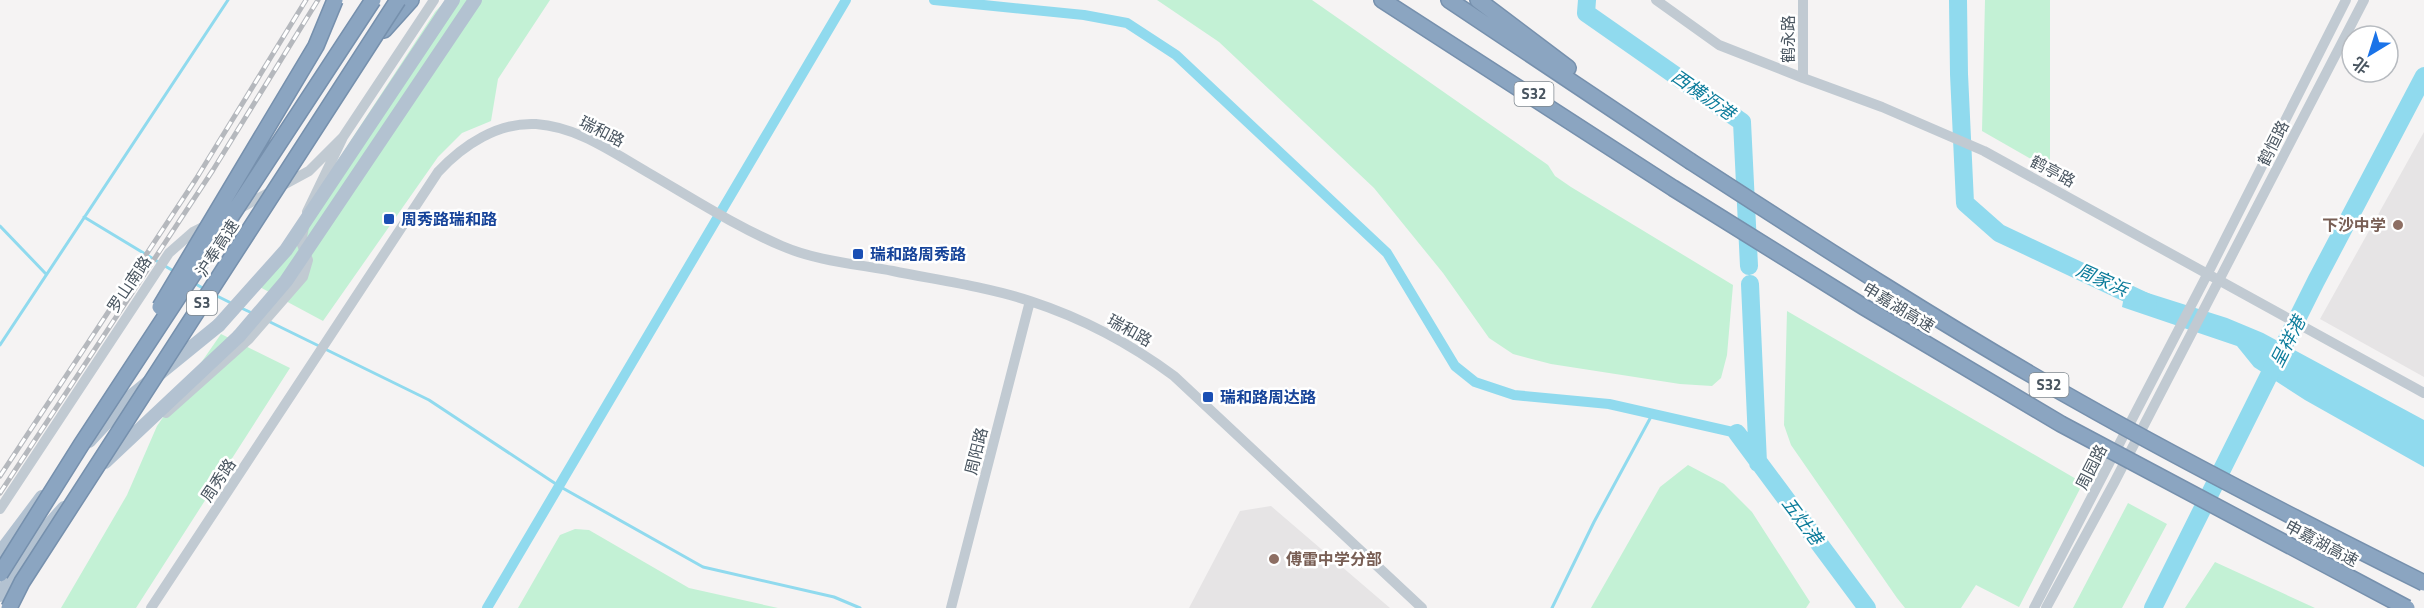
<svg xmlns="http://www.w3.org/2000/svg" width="2424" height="608" viewBox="0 0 2424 608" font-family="'Titillium Web','Noto Sans SC',sans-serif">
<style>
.education{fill:#e6e4e5}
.green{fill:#c3f1d5}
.water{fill:#90daee}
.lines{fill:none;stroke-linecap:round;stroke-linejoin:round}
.stream{stroke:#90daee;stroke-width:3}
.canal{stroke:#90daee;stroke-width:10}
.river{stroke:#90daee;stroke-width:18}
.highway-casing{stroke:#7690ad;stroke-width:18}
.minor{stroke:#c1cad2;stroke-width:10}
.major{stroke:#b3c2d1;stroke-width:14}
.highway{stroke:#8ba5c1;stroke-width:15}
.rail-casing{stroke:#b5b8bd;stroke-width:5}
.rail{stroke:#fff;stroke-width:3;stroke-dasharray:9;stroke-linecap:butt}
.highway-bridge-casing{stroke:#7690ad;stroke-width:18;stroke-linecap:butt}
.major-bridge{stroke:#b3c2d1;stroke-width:14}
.highway-bridge{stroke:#8ba5c1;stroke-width:15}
.transit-dot{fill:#1a4fb4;stroke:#fff;stroke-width:2}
.education-dot{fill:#8d6e63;stroke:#fff;stroke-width:2}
.labels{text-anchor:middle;stroke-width:5;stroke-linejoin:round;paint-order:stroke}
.shield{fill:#fff;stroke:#808990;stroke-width:1.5}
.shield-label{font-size:15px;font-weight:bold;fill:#4a5661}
.street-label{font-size:16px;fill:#4a5661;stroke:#fff}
.transit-label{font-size:16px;font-weight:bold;fill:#164399;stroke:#fff;text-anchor:start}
.education-label{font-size:16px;font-weight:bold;fill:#785e54;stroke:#fff;text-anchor:end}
.water-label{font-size:18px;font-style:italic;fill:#0c7c9b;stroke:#fff}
</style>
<rect width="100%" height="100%" fill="#f5f3f3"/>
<path class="education" d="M 2424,132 L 2424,377 L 2320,319 Z
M 1271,506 L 1390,608 L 1189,608 L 1240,511 Z"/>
<path class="green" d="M 446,0 L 550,0 L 498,79 L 491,121 L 462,133 L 438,157 L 323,321 L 256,285 L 435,12 Z
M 1157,0 L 1312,0 L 1548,165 L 1555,176 L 1571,187 L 1733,285 L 1727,355 L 1721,378 L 1712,386 L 1680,384 L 1551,364 L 1513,354 L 1489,338 L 1443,273 L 1374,188 L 1219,42 Z
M 1985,0 L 2050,0 L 2050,170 L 1982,131 Z
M 1787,311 L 2083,483 L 2019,607 L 1976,585 L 1961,608 L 1905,608 L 1897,598 L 1791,445 L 1784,425 Z
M 221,334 L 290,368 L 136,608 L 61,608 L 127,495 L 157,426 Z
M 1688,465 L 1724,484 L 1752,512 L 1810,602 L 1806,608 L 1591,608 L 1660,487 Z
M 2128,503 L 2167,524 L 2122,608 L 2073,608 Z
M 575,529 L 589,530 L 689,588 L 778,608 L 518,608 L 560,535 Z
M 2215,562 L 2315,608 L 2185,608 Z"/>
<path class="water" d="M 2126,286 L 2227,318 L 2263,333 L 2424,420 L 2424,467 L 2305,400 L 2254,367 L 2237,346 L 2122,307 Z"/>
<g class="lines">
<path class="stream" d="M 84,217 L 175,272
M 0,226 L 46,274
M 194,283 L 206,290
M 215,295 L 233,304
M 239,307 L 252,313
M 268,321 L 319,346
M 0,345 L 228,0
M 325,349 L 429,400 L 559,486 L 703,567 L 834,597 L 860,608
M 1552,608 L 1594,522 L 1653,413"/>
<path class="canal" d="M 934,0 L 1084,15 L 1127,23 L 1176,55 L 1387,253 L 1455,366 L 1475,382 L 1514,395 L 1609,404 L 1737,433
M 487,608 L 846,0"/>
<path class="river" d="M 1587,0 L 1586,13 L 1742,122 L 1749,266
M 1958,0 L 1959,74 L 1965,203 L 1999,233 L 2148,303
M 1750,284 L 1758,463
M 1737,433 L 1867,608
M 2153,608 L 2316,281 L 2424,76"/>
<g class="highway-casing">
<path id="highway" d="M 1382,0 L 1673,188
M 1449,0 L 1690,161
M 1478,0 L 1568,68
M 384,30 L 411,0"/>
</g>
<path class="minor" d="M 1656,0 L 1719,45 L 1803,78 L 1882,107 L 1984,151 L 2424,393
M 1803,0 L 1803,78
M 343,137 L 434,0
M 235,211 L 309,171 L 343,137 L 307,212
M 166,413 L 249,339 L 303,277 L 308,260 L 301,242 L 304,227
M 0,509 L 169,253 L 193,232 L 211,223
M 151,608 L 438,172 C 463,145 498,122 536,124 C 578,127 612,152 647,172 C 692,198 735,226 782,246 C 817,261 856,264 893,271 C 937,280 988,287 1030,301 C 1082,318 1131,344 1174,376 L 1422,608
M 951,608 L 1030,301
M 2034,608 L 2208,273 L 2346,0
M 2046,608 L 2114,483 L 2364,0"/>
<path class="major" d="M 89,441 L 128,399 L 219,325
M 105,462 L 239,336
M 0,553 L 42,497
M 0,595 L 42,533 L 64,508"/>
<use href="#highway" class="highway"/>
<g class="rail-casing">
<path id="rail" d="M 0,476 L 196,179 L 306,0
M 0,493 L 213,170 L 318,0"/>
</g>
<use href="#rail" class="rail"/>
<g class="highway-bridge-casing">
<path id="highway-bridge" d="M 1690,161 C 1818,244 1946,327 2079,402 C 2192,466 2308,525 2424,583
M 1673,188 L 1864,307 L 2061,424 L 2407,608
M 160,307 L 316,46 L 335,0
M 0,574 L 81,445 L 373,0
M 9,608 L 22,582 L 398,0"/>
</g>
<path class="major-bridge" d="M 219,325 L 286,250 L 453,0
M 239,336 L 286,281 L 475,0"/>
<use href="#highway-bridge" class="highway-bridge"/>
</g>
<g class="transit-dot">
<rect x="383" y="213" width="12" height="12" rx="3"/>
<rect x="852" y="248" width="12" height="12" rx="3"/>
<rect x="1202" y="391" width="12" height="12" rx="3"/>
</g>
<g class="education-dot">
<circle cx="2398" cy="225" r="6"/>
<circle cx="1274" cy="559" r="6"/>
</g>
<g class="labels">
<g class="shield">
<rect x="1514.5" y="82" width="39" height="24" rx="4.5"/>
<rect x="187" y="291" width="30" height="24" rx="4.5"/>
<rect x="2029.5" y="373" width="39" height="24" rx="4.5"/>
</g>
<g class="shield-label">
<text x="1534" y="99">S32</text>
<text x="202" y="308">S3</text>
<text x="2049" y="390">S32</text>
</g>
<g class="street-label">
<text transform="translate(1788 39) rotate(-90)" y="6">鹤永路</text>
<text transform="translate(602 131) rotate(27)" y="6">瑞和路</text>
<text transform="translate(2273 143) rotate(-63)" y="6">鹤恒路</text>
<text transform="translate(2053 171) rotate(28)" y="6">鹤亭路</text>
<text transform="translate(217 248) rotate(-57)" y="6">沪奉高速</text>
<text transform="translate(129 284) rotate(-56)" y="6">罗山南路</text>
<text transform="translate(1899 307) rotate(31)" y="6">申嘉湖高速</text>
<text transform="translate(1130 330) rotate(29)" y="6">瑞和路</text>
<text transform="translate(976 451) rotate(-76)" y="6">周阳路</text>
<text transform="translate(2091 467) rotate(-63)" y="6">周园路</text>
<text transform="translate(218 480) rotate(-56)" y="6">周秀路</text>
<text transform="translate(2322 543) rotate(28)" y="6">申嘉湖高速</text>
</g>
<g class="transit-label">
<text x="401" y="225">周秀路瑞和路</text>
<text x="870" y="260">瑞和路周秀路</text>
<text x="1220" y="403">瑞和路周达路</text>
</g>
<g class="education-label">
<text x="2386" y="231">下沙中学</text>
<text x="1286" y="565" text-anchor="start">傅雷中学分部</text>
</g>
<g class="water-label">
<text transform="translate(1703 95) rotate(35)" y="6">西横沥港</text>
<text transform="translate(2102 280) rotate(24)" y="6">周家浜</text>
<text transform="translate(2288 342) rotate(-63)" y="6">呈祥港</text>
<text transform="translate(1802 521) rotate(53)" y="6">五灶港</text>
</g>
</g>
<g transform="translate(2370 54) rotate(218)"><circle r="28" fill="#ffffff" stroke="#b7bbc0" stroke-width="1.5"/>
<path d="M0-4.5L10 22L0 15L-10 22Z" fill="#1a73e8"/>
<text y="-9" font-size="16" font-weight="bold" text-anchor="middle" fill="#4a5661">北</text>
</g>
</svg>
